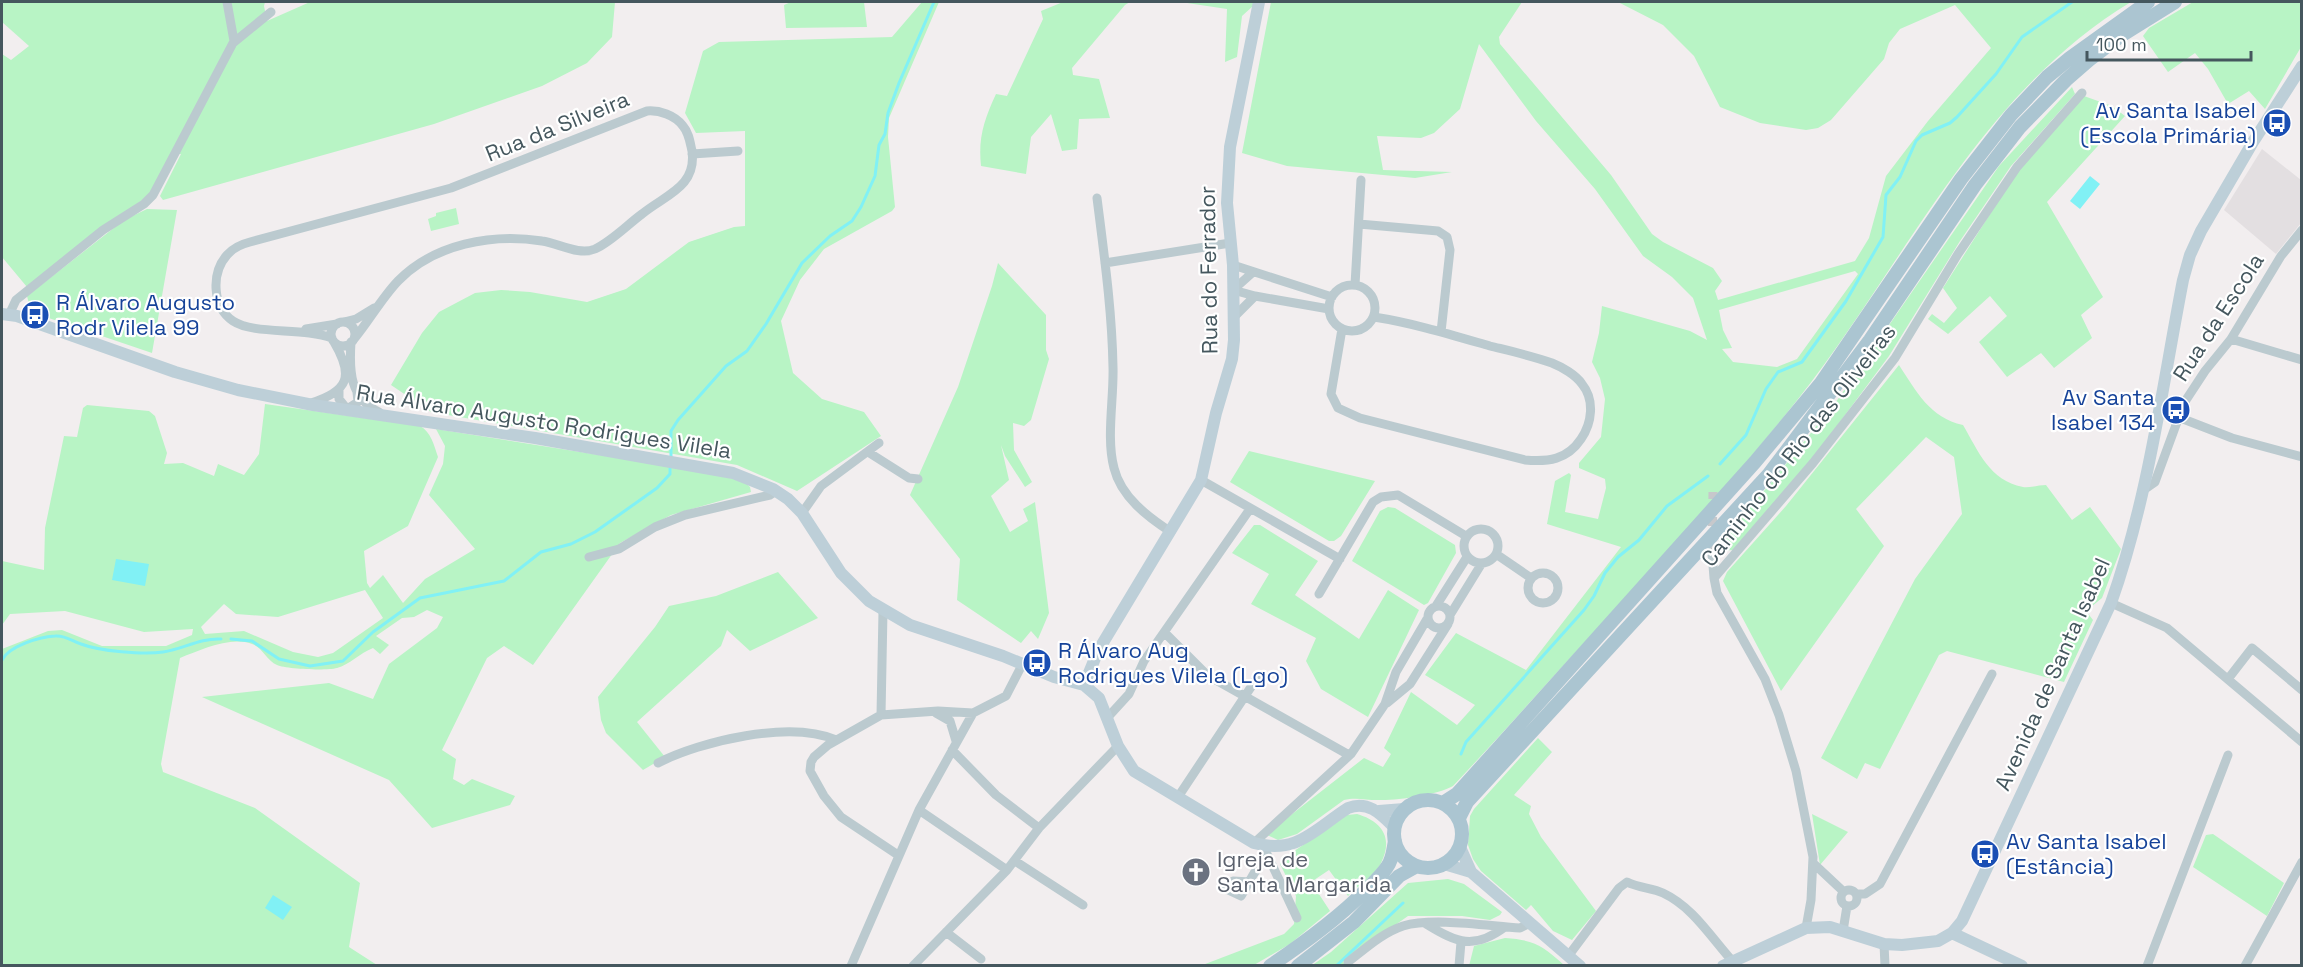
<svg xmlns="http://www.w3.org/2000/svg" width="2303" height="967" viewBox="0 0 2303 967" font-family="'Space Grotesk',sans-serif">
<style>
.education{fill:#e3dfe1}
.green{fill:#b8f4c5;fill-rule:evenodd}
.water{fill:#81f1f5}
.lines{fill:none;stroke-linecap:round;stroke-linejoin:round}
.stream{stroke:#81f1f5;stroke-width:3}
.street-tunnel{stroke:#c7c8cb;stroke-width:9;stroke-dasharray:9 4.5;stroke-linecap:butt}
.street{stroke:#bbcacf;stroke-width:9}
.secondary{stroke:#bdcfd8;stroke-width:12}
.primary{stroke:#abc5d1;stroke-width:14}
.labels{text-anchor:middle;stroke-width:4.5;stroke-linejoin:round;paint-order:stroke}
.transit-label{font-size:22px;fill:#164399;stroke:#fff;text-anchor:start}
.street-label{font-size:22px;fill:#45575e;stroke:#fff}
.worship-label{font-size:22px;fill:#5b616d;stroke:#fff;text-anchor:start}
</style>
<rect width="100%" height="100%" fill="#f2eeef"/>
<path class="education" d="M 2262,149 L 2301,180 L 2301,223 L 2276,254 L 2224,210 Z"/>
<path class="green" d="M 2,2 L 265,2 L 264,6 L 267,21 L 310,2 L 615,2 L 612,37 L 587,63 L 542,86 L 434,124 L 163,200 L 160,196 L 181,154 L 171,154 L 151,192 L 145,198 L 27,287 L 2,257 L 2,54 L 11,60 L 29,46 L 2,22 Z
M 791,2 L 864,2 L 867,27 L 786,28 L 784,5 Z
M 922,2 L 939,2 L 889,118 L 888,137 L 895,207 L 892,211 L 824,249 L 800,280 L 781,321 L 793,373 L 822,399 L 864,412 L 881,436 L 797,491 L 737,465 L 431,412 L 391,385 L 422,333 L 439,312 L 475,293 L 501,290 L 530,292 L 587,302 L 626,289 L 689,242 L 734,227 L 745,226 L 745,131 L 696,133 L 685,113 L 703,51 L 719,42 L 892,37 Z
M 1063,2 L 1130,2 L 1125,5 L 1072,68 L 1073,75 L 1099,79 L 1110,118 L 1079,119 L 1077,149 L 1062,151 L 1051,114 L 1031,137 L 1026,174 L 981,166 C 978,138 984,120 996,94 L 1007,96 L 1043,19 L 1041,11 Z
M 1165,2 L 1254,2 L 1253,6 L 1242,16 L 1237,57 L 1225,62 L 1227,9 L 1187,3 Z
M 1271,2 L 1522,2 L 1499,37 L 1500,44 L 1611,175 L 1652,234 L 1663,242 L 1713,268 L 1722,281 L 1715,291 L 1718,300 L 1855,261 L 1869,238 L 1886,176 L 1928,121 L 1991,48 L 1955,5 L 1900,29 L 1889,43 L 1884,59 L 1831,120 L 1818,128 L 1806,130 L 1760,123 L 1720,107 L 1694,56 L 1663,25 L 1618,2 L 2131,2 C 1978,94 1905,264 1798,399 C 1734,480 1664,556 1594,632 C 1547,683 1501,735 1453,786 C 1437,795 1396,801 1377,800 C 1366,800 1355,797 1344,800 L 1297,834 L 1278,840 L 1267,835 L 1269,832 L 1364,758 L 1383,767 L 1391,754 L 1384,748 L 1411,692 L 1457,725 L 1475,705 L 1425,675 L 1456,633 L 1526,670 L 1621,547 L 1547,524 L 1555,481 L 1569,473 L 1571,475 L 1565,512 L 1598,519 L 1606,488 L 1605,479 L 1579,468 L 1579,463 L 1601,437 L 1605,399 L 1600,378 L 1592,362 L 1599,333 L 1602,306 L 1690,331 L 1707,340 L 1693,298 L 1672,277 L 1643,256 L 1595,189 L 1536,121 L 1479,44 L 1460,109 L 1434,133 L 1421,138 L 1377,136 L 1383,170 L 1452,172 L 1415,178 L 1287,166 L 1242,153 ZM 1855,271 L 1858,274 L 1797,359 L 1777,367 L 1733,362 L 1722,349 L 1732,348 L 1723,330 L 1719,310 Z
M 2193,2 L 2301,2 L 2301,47 L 2265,109 L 2249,91 L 2228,104 L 2208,69 L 2195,53 L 2168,72 L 2143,36 L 2149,28 Z
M 2072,87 L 2075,94 L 2011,166 L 1960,241 L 1889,356 L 1819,450 L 1734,550 L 1714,551 L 1714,548 L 1770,484 L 1838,399 L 1999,166 Z
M 2084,96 L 2112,106 L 2125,116 L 2047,202 L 2103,297 L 2081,315 L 2092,338 L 2087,342 L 2054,368 L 2041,353 L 2007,377 L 1979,342 L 2007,316 L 1990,296 L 1948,334 L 1928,319 L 1932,314 L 1944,323 L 1957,308 L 1943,288 L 2016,173 Z
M 456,208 L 459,224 L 431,231 L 428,219 L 436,216 L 436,213 Z
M 147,209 L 177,210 L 152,353 L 31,312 L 27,296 L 124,220 Z
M 998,263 L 1046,315 L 1046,350 L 1049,359 L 1031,420 L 1024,426 L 1013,423 L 1014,450 L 1032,482 L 1025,487 L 1005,456 L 1001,445 L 1009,480 L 991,496 L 1010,532 L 1028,521 L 1023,509 L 1035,502 L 1049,613 L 1038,639 L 1031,631 L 1021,643 L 957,600 L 960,559 L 910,495 L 958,387 L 992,286 Z
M 1899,365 C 1916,391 1930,418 1963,425 C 1979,452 1989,480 2023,487 C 2029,488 2039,485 2046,485 L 2072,520 L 2090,507 L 2121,549 L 2102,598 L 2086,611 L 2093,620 L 2064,682 L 1947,651 L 1939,655 L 1880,769 L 1865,763 L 1857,779 L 1821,758 L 1915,579 L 1962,514 L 1954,457 L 1926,437 L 1856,509 L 1884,546 L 1781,691 L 1723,581 L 1727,572 L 1786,506 Z
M 265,404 L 420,426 C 431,432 434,445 438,457 L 408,526 L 364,551 L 367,583 L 370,588 L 383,575 L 403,603 L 425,579 L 475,549 L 429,495 L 443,464 L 445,446 L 436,429 L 681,468 L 744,481 L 750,487 L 751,492 L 671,515 L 620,543 L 533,665 L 504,646 L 487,658 L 442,750 L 456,759 L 453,779 L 464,785 L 472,779 L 515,796 L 510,805 L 432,828 L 389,780 L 202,697 L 329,683 L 373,699 L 389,664 L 437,628 L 443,617 L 427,610 L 414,617 L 402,618 L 376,636 L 389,645 L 380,654 L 373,648 C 360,653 349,665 337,668 C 326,671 286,669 277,665 C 267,661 262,647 252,644 C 230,636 201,650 180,658 L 161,764 L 163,772 L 255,808 L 360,883 L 349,947 L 377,965 L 2,965 L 2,649 L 48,631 L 62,630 L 102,646 L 166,646 L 192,635 L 193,629 L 144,632 L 65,611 L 10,614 L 2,625 L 2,561 L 44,570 L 45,528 L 64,436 L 77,437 L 83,408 L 87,405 L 149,411 L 155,416 L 167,453 L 164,464 L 183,463 L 214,476 L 218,464 L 244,475 L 259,454 ZM 365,590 L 383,618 L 333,653 L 318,657 L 293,652 L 244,631 L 205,634 L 201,627 L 224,604 L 236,614 L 278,617 Z
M 1249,451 L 1375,481 L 1341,536 L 1334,541 L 1329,541 L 1230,482 Z
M 1388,507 L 1395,508 L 1455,545 L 1456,553 L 1428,603 L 1424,605 L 1352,561 L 1380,511 Z
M 1254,525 L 1260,525 L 1318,561 L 1295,595 L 1359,639 L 1388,590 L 1419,610 L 1368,717 L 1321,689 L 1306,661 L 1316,638 L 1251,604 L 1269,574 L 1232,553 Z
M 778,572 L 818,618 L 750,651 L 727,630 L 721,646 L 637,722 L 665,757 L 643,770 L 606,733 L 601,720 L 598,697 L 655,627 L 669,606 L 716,596 Z
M 1538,738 L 1552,752 L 1514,795 L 1531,806 L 1529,814 L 1541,837 L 1596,911 L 1572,940 L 1553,931 L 1531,905 L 1526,910 L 1481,871 L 1473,859 L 1468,845 L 1470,816 L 1474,809 Z
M 1357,814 C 1381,821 1394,837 1381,863 C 1375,875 1358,886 1348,896 L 1329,870 L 1311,882 L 1330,911 L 1290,944 L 1254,965 L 1200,966 L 1284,934 L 1294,924 L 1296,896 L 1280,864 L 1284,858 L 1347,815 Z
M 1812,814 L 1848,832 L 1820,865 Z
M 2213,834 L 2284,883 L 2267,916 L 2193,867 L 2206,835 Z
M 1448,879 L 1464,884 L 1502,912 L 1500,915 L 1490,920 L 1462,916 L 1408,916 L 1343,962 L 1347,965 L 1311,966 L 1331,952 L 1408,883 Z
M 1505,938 C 1535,940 1543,946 1564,965 L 1469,966 L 1474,946 Z"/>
<path class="water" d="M 2090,176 L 2100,184 L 2080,209 L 2070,201 Z
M 116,559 L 149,564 L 145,586 L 112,580 Z
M 273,895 L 292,907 L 283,920 L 265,908 Z"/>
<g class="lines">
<path class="stream" d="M 671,460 L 671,431 L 678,420 L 726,366 L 747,351 L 766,324 L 802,263 L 830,236 L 852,221 L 861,207 L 875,176 L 879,145 L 885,134 L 888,113 L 899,83 L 934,2
M 1720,464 L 1746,435 L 1766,389 L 1778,372 L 1802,362 L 1846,301 L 1883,237 L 1886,195 L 1900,177 L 1916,141 L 1922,135 L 1950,123 L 1957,117 L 1996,74 L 2022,37 L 2072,2
M 231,639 L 252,641 L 279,659 L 310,666 L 343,661 L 373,632 L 420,598 L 504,581 L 541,552 L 571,544 L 595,532 L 657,488 L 670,474 L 670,467
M 2,660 C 9,646 39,637 55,636 C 65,635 72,641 81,644 C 99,651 144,655 163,652 C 184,649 199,638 221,639
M 1461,754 L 1466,742 L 1584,610 L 1594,596 L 1605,573 L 1618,557 L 1639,540 L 1667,506 L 1708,476
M 1336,966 L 1403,903"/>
<path class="street-tunnel" d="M 1712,553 L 1713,492"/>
<path class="street" d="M 227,2 L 234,41
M 692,154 L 738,151
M 1097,198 C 1104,254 1112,310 1113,367 C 1114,398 1106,438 1114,468 C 1121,497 1148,517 1171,532
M 1359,224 L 1438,231 L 1447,237 L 1450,250 L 1441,332
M 1105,263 L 1230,243
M 1233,265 L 1332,297
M 1355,285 L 1361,180
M1329 308a23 23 0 1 1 46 0a23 23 0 1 1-46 0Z
M 1233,290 L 1252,273
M 1233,290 L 1255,296
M 9,315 L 16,300 L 103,230 L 144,204 L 153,195 L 233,43 L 271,12
M 1234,317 L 1255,296 L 1329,309
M 344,322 L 356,319 L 374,308
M331 334a12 12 0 1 1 24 0a12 12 0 1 1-24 0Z
M 306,329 L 337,324
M 1342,329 L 1331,394 L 1338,408 L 1360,418 L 1525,460 C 1548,462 1567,460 1581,439 C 1592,423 1595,400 1582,384 C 1576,375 1562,367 1552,363 C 1532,356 1510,351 1490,346 C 1452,335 1413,323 1374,317
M 332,338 C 303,327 254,335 233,321 C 212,307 211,273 227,255 C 233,248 242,244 250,242 L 451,188 L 647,111 C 659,110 675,115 683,126 C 689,133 690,142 692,151 C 697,187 665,195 642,214 C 627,225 612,241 595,249 C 579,256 558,243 542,241 C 492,233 434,244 398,281 C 381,299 369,321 354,339
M 2231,339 L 2302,360
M 351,342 C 349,372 350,398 379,412
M 339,391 L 339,399 L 347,409 L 358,402 L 357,392
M 311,403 C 349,391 354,376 334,342
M 2178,417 L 2232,438 L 2302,457
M 868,452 L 909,478 L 918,479
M 1201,480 L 1340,559
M 2142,491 L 2155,482 L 2184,403 L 2205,371 L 2231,339 L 2281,256 L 2302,230
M 802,513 L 821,486 L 879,443
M1464 546a17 17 0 1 1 34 0a17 17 0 1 1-34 0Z
M 1712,553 L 1714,578
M 1496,554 L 1531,578
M 589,557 L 619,549 L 655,527 L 685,515 L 770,495 L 776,491
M1528 588a15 15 0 1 1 30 0a15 15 0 1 1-30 0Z
M 1319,594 L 1373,502 L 1381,497 L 1398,495 L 1466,536
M 2111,603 L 2167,628 L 2302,742
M1428 617a11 11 0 1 1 22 0a11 11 0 1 1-22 0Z
M 1436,606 L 1467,557
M 1450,615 L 1482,563
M 1165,633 L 1207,675 L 1349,755
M 2228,679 L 2252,648 L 2302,690
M 1387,703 L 1410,684 L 1448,624
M 936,713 L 950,721 L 956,741
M 881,715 L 883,611
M 1108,717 L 1129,694 L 1144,661 L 1250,509
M 952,750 L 996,795 L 1039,828
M 658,763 C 701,741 790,720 836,740
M 1178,797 L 1259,675
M 919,810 L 1007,870
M 1254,843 L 1351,754 L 1385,704 L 1396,672 L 1427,619
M 1266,852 L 1297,918
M 898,855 L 841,817 L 824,796 L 810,771 L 811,762 L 814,757 L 828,745 L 881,715 L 938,711 L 973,713 L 1006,696 L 1022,665
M 1015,861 L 1083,905
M 1813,863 L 1844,892
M 1250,882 L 1233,881 L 1226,889 L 1241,896 C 1249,884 1255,867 1267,858
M1841 898a8 8 0 1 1 16 0a8 8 0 1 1-16 0Z
M 1856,894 L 1865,894 L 1880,884 L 1992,674
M 1426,924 C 1457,943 1474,950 1505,927
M 1806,928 L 1811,900 L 1813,857 L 1796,771 L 1779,715 L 1765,679 L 1717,593 L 1714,578 L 1813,463 L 1895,358 L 1958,254 L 2017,167 L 2082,93
M 1843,931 L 1847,906
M 946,932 L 981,959
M 1884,944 L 1885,966
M 1569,955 L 1619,888 L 1627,882 C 1639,888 1652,888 1663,893 C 1695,908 1713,941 1736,965
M 1348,962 C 1365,949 1382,933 1403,926 C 1433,917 1488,926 1520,928 L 1530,923
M 851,966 L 919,810 L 973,713
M 913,966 L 1007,870 L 1039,828 L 1118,746
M 1459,966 L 1461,942
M 2147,966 L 2228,755
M 2245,966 L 2302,862"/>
<path class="secondary" d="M 2,314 L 17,316 L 175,372 L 238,390 L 313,405 L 535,438 L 733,473 L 773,489 L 788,499 L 802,513 L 841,573 L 869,601 L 910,625 L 1003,656 L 1054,677 L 1084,685 L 1099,698 L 1118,746 L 1134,771 L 1254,843 C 1297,855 1315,829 1348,808 C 1368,800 1381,814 1394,827
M 1084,685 L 1098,651 L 1201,480 L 1216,413 L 1232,359 L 1234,340 L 1233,265 L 1227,203 L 1230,147 L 1259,2
M 1379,811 L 1404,809
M 1460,847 L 1471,872 L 1580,966
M 1444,864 L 1471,872
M 1952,933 L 2022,966
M 1723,966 L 1806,928 L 1830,927 L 1884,944 L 1902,945 L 1938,941 L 1952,933 L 1962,921 L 2111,603 C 2148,499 2162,388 2183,280 L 2190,255 L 2201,231 L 2253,142 L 2302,66"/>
<path class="primary" d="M1394 834a34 34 0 1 1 68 0a34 34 0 1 1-68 0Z
M 1443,803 L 1457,794 L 1755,462 L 1821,383 L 1961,179 L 2011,115 L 2047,77 L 2070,58 L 2148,2
M 1459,818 L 1467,802 L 1769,474 L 1870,340 L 1975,185 L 2020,127 L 2066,80 L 2089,60 L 2122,35 L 2175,2
M 1270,966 C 1304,943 1336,920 1365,891 C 1373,883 1381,876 1387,867 C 1393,859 1393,850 1395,841
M 1298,966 L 1354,922 L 1399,876 L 1417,866"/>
</g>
<defs>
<g id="bus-disc" transform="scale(1.5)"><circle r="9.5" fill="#1a4fb4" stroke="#fff"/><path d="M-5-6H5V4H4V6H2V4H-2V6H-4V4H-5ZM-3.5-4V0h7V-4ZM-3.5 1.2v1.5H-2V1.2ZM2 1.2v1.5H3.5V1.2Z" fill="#fff"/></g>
<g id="church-disc" transform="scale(1.5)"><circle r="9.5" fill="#6b7280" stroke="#fff"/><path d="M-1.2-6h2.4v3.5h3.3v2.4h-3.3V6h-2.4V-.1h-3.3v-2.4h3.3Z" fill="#fff"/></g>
</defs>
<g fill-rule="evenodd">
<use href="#bus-disc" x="2277" y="123"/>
<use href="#bus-disc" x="35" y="315"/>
<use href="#bus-disc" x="2176" y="410"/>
<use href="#bus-disc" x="1037" y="663"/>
<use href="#bus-disc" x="1985" y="854"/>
<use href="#church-disc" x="1196" y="872"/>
</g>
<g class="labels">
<g class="transit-label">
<text x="2256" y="118" text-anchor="end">Av Santa Isabel<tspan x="2256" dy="25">(Escola Primária)</tspan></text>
<text x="56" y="310">R Álvaro Augusto<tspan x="56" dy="25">Rodr Vilela 99</tspan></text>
<text x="2155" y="405" text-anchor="end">Av Santa<tspan x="2155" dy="25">Isabel 134</tspan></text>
<text x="1058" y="658">R Álvaro Aug<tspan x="1058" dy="25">Rodrigues Vilela (Lgo)</tspan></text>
<text x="2006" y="849">Av Santa Isabel<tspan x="2006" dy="25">(Estância)</tspan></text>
</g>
<g class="street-label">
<text transform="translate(557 126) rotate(-22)" y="8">Rua da Silveira</text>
<text transform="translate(1208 270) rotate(-91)" y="8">Rua do Ferrador</text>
<text transform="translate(2218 317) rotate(-57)" y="8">Rua da Escola</text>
<text transform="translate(544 421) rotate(9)" y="8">Rua Álvaro Augusto Rodrigues Vilela</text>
<text transform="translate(1798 445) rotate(-52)" y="8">Caminho do Rio das Oliveiras</text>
<text transform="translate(2052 674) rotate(-66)" y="8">Avenida de Santa Isabel</text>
</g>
<g class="worship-label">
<text x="1217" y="867">Igreja de<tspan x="1217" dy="25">Santa Margarida</tspan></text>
</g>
</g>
<rect width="2303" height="967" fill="none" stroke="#45575e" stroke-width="6"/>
<path d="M2087 51v9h164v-9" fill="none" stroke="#45575e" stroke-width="3"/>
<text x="2096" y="51" font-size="18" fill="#45575e" stroke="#ffffff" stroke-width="4.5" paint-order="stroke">100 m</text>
</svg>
